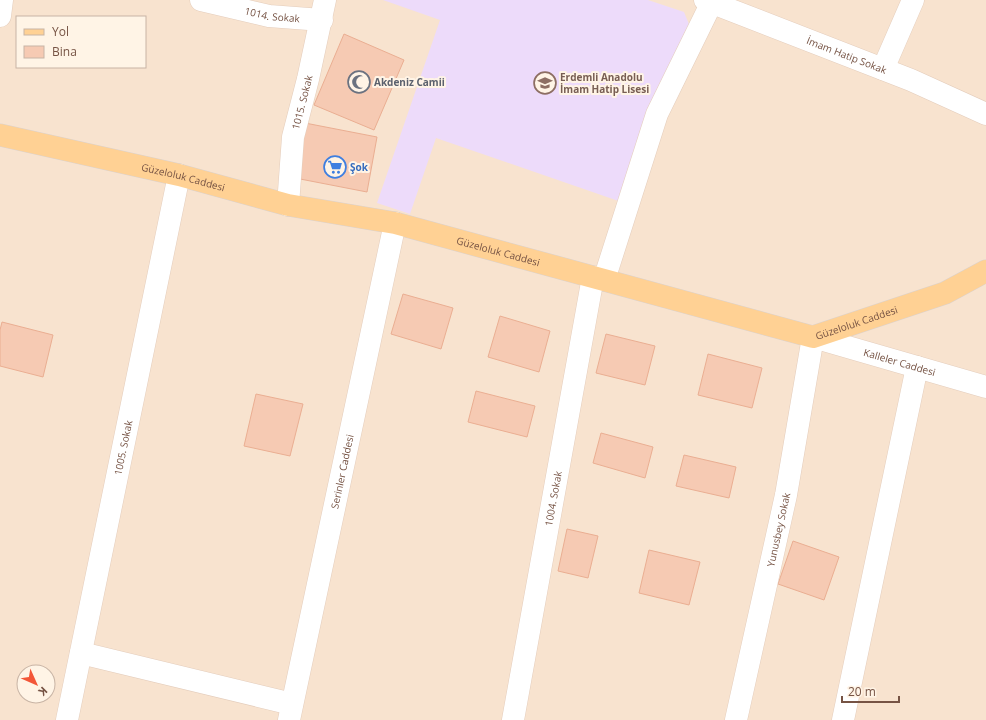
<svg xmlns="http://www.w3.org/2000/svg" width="986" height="720" viewBox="0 0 986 720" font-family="'Open Sans',sans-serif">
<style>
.residential{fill:#f8e3cf;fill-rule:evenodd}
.education{fill:#eddbfa}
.building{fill:#f6cab3;stroke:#eaae92}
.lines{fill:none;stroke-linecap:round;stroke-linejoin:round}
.minor-casing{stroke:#e4cdbc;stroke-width:23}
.major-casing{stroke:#dbd2ce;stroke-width:23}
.minor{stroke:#fff;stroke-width:22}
.major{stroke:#ffd194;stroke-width:22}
.labels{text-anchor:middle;stroke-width:4;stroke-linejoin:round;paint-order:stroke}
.street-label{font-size:10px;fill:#765344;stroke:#fff4e6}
.education-label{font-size:10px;font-weight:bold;fill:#785e54;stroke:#fff4e6;text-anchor:start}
.worship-label{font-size:10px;font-weight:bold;fill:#5b616d;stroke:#fff4e6;text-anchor:start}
.shop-label{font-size:10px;font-weight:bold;fill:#366cbe;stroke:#fff4e6;text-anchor:start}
</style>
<rect width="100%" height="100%" fill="#fef0de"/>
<path class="residential" d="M 0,0 L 986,0 L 986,720 L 0,720 ZM 17,17 L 145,17 L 145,67 L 17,67 ZM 24,672 L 48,672 L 48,696 L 24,696 Z"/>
<path class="education" d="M 383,0 L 648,0 L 684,12 L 691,29 L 630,205 L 436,138 L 410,214 L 377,203 L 440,20 Z"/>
<path class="building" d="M 344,34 L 404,60 L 374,130 L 314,105 Z
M 305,123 L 377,137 L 367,192 L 295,178 Z
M 403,294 L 453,308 L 441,349 L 391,334 Z
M 500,316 L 550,331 L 539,372 L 488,357 Z
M 2,322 L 53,335 L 43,377 L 0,366 L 0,330 Z
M 606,334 L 655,346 L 645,385 L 596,373 Z
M 708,354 L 762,368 L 752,408 L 698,395 Z
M 476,391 L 535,406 L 527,437 L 468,422 Z
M 256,394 L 303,404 L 290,456 L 244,446 Z
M 601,433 L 653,447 L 645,478 L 593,463 Z
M 684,455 L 736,467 L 729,498 L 676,486 Z
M 567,529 L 598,536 L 588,578 L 558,571 Z
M 793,541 L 839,557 L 824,600 L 778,584 Z
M 649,550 L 700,562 L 689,605 L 639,593 Z"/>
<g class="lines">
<g class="minor-casing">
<g id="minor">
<path id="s1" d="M 201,0 L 269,16 L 322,20"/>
<path id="s2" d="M 705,0 L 911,80 L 986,114"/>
<path d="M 0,16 L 2,0"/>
<path d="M 883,69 L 913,0"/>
<path id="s3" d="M 288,205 L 293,137 L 308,79 L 325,0"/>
<path d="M 604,280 L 657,114 L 713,0"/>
<path d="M 81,653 L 292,704"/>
<path id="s4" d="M 67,720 L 179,175"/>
<path id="s5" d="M 289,720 L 395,223"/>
<path id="s6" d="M 513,720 L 593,277"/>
<path id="s7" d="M 736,720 L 786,495 L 813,337 L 986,387"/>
<path d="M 843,720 L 917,367"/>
</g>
</g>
<g class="major-casing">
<g id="major">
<path id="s8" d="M 0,135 L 179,175 L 288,205 L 395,223 L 813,337 L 945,293 L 986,271"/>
</g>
</g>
<use href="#minor" class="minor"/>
<use href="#major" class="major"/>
</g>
<defs>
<g id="mosque-ring" transform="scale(1.15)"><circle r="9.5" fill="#fff4e6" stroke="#6b7280" stroke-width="1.5"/><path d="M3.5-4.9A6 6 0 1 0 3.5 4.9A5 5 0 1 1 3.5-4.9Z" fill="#6b7280"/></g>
<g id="school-ring" transform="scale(1.15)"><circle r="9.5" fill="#fff4e6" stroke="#8d6e63" stroke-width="1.5"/><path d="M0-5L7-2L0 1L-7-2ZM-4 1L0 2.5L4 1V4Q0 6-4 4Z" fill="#8d6e63"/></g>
<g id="supermarket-ring" transform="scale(1.15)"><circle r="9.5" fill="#fff4e6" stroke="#3f7fe0" stroke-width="1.5"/><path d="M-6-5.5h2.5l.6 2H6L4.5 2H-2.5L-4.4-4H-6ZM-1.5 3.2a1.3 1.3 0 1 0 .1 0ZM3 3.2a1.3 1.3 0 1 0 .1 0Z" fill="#3f7fe0"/></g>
</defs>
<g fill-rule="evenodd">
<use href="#mosque-ring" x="359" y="82"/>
<use href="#school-ring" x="545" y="83"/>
<use href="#supermarket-ring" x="335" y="167"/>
</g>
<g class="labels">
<g class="street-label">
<text dy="4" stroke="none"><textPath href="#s1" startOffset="73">1014. Sokak</textPath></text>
<text dy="4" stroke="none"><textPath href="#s2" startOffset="152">İmam Hatip Sokak</textPath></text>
<text dy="4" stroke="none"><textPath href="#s3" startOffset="104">1015. Sokak</textPath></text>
<text dy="4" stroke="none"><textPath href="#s8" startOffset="188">Güzeloluk Caddesi</textPath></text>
<text dy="4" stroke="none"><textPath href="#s8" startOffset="512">Güzeloluk Caddesi</textPath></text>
<text dy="4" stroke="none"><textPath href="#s8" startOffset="884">Güzeloluk Caddesi</textPath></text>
<text dy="4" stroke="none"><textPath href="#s7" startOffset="481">Kalleler Caddesi</textPath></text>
<text dy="4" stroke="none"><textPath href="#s4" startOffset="278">1005. Sokak</textPath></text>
<text dy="4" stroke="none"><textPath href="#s5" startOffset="254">Serinler Caddesi</textPath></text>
<text dy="4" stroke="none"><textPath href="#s6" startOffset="225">1004. Sokak</textPath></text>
<text dy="4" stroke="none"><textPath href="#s7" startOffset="195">Yunusbey Sokak</textPath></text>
</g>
<g class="education-label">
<text x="560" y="81">Erdemli Anadolu<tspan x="560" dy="12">İmam Hatip Lisesi</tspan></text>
</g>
<g class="worship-label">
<text x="374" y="86">Akdeniz Camii</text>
</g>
<g class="shop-label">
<text x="350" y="171">Şok</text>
</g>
</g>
<rect x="16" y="16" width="130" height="52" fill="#fff4e6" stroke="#c8b4a5"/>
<rect x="24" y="29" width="20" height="6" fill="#ffd194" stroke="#c8b4a5"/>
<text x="52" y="36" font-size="12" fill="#765344">Yol</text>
<rect x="24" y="46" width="20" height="12" fill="#f6cab3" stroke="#c8b4a5"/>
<text x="52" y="56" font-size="12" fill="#765344">Bina</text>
<g transform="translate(36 684) rotate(135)"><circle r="19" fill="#fff4e6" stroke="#c8b4a5"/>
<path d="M0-3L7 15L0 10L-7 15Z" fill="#f35638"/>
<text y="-6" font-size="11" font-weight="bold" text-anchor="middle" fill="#765344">K</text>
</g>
<path d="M842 696v6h57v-6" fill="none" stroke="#765344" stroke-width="2"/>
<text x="848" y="696" font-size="12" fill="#765344" stroke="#fff4e6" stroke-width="3" paint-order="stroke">20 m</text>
</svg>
